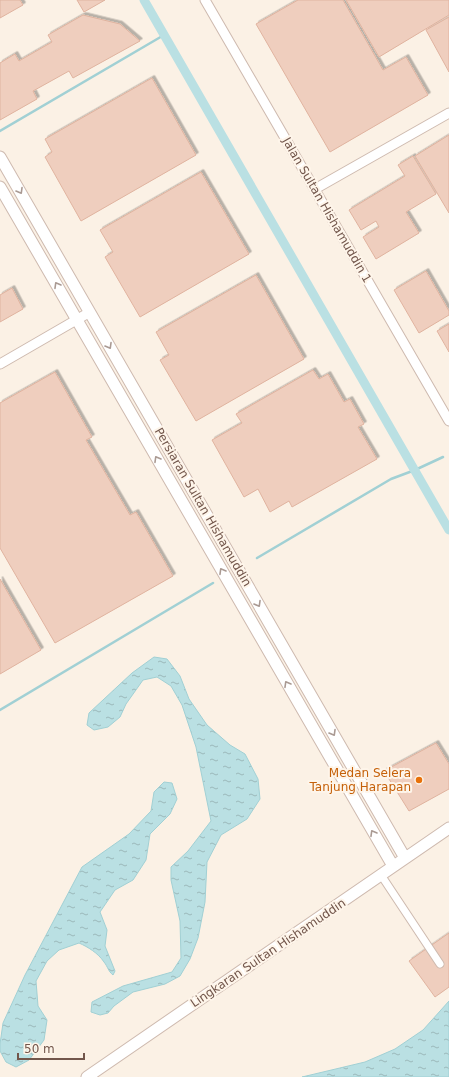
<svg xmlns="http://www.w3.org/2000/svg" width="449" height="1077" viewBox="0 0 449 1077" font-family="'DejaVu Sans',sans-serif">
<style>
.water{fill:url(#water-ripples);stroke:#a1d0d4}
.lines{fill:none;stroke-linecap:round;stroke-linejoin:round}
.stream{stroke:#a1d0d4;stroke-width:2.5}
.canal{stroke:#bae0e3;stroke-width:9}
.building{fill:#efcebe;stroke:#e0b39f;filter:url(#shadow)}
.pedestrian-casing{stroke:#cebaaf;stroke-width:9}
.minor-casing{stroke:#cebaaf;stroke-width:11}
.tertiary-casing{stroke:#cebaaf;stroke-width:13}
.pedestrian{stroke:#fff;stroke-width:7}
.minor{stroke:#fff;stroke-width:9}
.tertiary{stroke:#fff;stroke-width:11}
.oneway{stroke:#aa9a93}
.food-dot{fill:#e8710a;stroke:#fef5ea;stroke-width:1.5}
.labels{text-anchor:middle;stroke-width:4;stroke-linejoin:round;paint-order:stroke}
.street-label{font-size:12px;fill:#72564b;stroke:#fef5ea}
.food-label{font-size:12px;fill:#c56008;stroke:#fef5ea;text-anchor:end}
</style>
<defs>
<pattern id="water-ripples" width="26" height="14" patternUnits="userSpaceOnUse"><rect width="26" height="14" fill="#bae0e3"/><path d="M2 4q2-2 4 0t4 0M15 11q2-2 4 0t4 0" fill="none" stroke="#9cb8ba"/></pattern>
<filter id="shadow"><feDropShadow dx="2.5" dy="-2.5" stdDeviation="0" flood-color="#0004"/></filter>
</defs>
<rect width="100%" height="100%" fill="#fbf1e5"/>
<path class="water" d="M 154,657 L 167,659 L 180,676 L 189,699 L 207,725 L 230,745 L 245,754 L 258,779 L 260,799 L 247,819 L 221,835 L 207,862 L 205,902 L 198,938 L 190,959 L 180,976 L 165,984 L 133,992 L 114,1006 L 108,1013 L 100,1015 L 91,1012 L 92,1002 L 123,986 L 172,972 L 181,958 L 180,921 L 171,880 L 171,867 L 188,851 L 211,821 L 196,747 L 182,705 L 171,686 L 157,677 L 143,680 L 126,704 L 120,717 L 108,727 L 94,730 L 87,725 L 89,713 L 132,673 Z
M 164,782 L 172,783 L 177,799 L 170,814 L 150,834 L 146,860 L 133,880 L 115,890 L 100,912 L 107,930 L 105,946 L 115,971 L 113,975 C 108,971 108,967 104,962 C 98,953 88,947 79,943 L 59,950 L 47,961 L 36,981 L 38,1006 L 47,1020 L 44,1040 L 29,1060 L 16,1067 L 6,1062 L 0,1051 L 0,1044 L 3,1023 L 25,975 L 82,867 L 129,834 L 151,811 L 154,792 Z
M 449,1001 L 449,1077 L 302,1077 L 365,1062 L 395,1049 L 423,1030 Z"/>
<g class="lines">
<path class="stream" d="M 0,131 L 164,35
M 257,558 L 391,479 L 415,470 L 443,457
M 0,710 L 213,583"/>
<path class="canal" d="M 144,0 L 449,530"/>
</g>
<path class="building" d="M 0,0 L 20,0 L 23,5 L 0,18 Z
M 77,0 L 105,0 L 84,12 Z
M 298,0 L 343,0 L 383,70 L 406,57 L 428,95 L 330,152 L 256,24 Z
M 346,0 L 449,0 L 449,15 L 379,57 Z
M 83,15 L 120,24 L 140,41 L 73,78 L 69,71 L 33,91 L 37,99 L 0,120 L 0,63 L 15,54 L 19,61 L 52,42 L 48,35 Z
M 449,17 L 449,72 L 426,30 Z
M 152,78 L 196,155 L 81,221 L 45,157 L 52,152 L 45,139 Z
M 449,135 L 449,213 L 415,156 Z
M 413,156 L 436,194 L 406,212 L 419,233 L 376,259 L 363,237 L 379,227 L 376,221 L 361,230 L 349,210 L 405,176 L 398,165 Z
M 201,172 L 249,254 L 140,317 L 105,257 L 113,252 L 100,230 Z
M 426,271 L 449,311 L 449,315 L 419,333 L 394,290 Z
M 256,275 L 304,359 L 196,421 L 160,360 L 169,355 L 156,332 Z
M 12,288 L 23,309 L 0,322 L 0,295 Z
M 449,324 L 449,352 L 437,331 Z
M 313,370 L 319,379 L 328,374 L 344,402 L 350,399 L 364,424 L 358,427 L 377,459 L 292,507 L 289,501 L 270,512 L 258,489 L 244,497 L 212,440 L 242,423 L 236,414 Z
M 55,372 L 92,437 L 86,440 L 130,515 L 136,512 L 173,576 L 55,643 L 0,548 L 0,403 Z
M 0,579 L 41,650 L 0,674 Z
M 436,743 L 449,764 L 449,789 L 409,811 L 384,771 Z
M 449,933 L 449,987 L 435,997 L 409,961 Z"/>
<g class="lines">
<g class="pedestrian-casing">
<path id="pedestrian" d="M 381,875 L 440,964"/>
</g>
<g class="minor-casing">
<path id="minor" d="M 205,0 L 449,421
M 315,189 L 449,113
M 0,364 L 90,312"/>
</g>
<g class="tertiary-casing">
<path id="tertiary" d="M 0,157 L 405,858
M 0,187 L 393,866
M 87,1077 L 449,828"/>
</g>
<use href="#pedestrian" class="pedestrian"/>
<use href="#minor" class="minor"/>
<use href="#tertiary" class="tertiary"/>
</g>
<defs><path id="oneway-chevron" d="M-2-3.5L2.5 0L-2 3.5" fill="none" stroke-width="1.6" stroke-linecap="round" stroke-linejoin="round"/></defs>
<g class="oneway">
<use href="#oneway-chevron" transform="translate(20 191) rotate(60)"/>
<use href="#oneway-chevron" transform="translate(57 285) rotate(-120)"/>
<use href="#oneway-chevron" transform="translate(109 346) rotate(60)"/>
<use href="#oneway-chevron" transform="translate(157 459) rotate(-120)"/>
<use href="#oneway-chevron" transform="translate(222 571) rotate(-120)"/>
<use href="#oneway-chevron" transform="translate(258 604) rotate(60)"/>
<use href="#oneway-chevron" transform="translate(287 684) rotate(-120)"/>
<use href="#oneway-chevron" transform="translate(333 733) rotate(60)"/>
<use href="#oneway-chevron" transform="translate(373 833) rotate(-120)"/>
</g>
<circle class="food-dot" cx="419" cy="780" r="4"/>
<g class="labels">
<g class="street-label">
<text transform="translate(327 210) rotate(60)" y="4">Jalan Sultan Hishamuddin 1</text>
<text transform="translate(203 507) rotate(60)" y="4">Persiaran Sultan Hishamuddin</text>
<text transform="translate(268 953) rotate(-34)" y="4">Lingkaran Sultan Hishamuddin</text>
</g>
<g class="food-label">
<text x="411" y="777">Medan Selera<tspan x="411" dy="14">Tanjung Harapan</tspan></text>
</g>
</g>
<path d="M18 1053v6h66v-6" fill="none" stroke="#72564b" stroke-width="2"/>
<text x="24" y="1053" font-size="12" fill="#72564b" stroke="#fef5ea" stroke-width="3" paint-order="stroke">50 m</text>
</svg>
